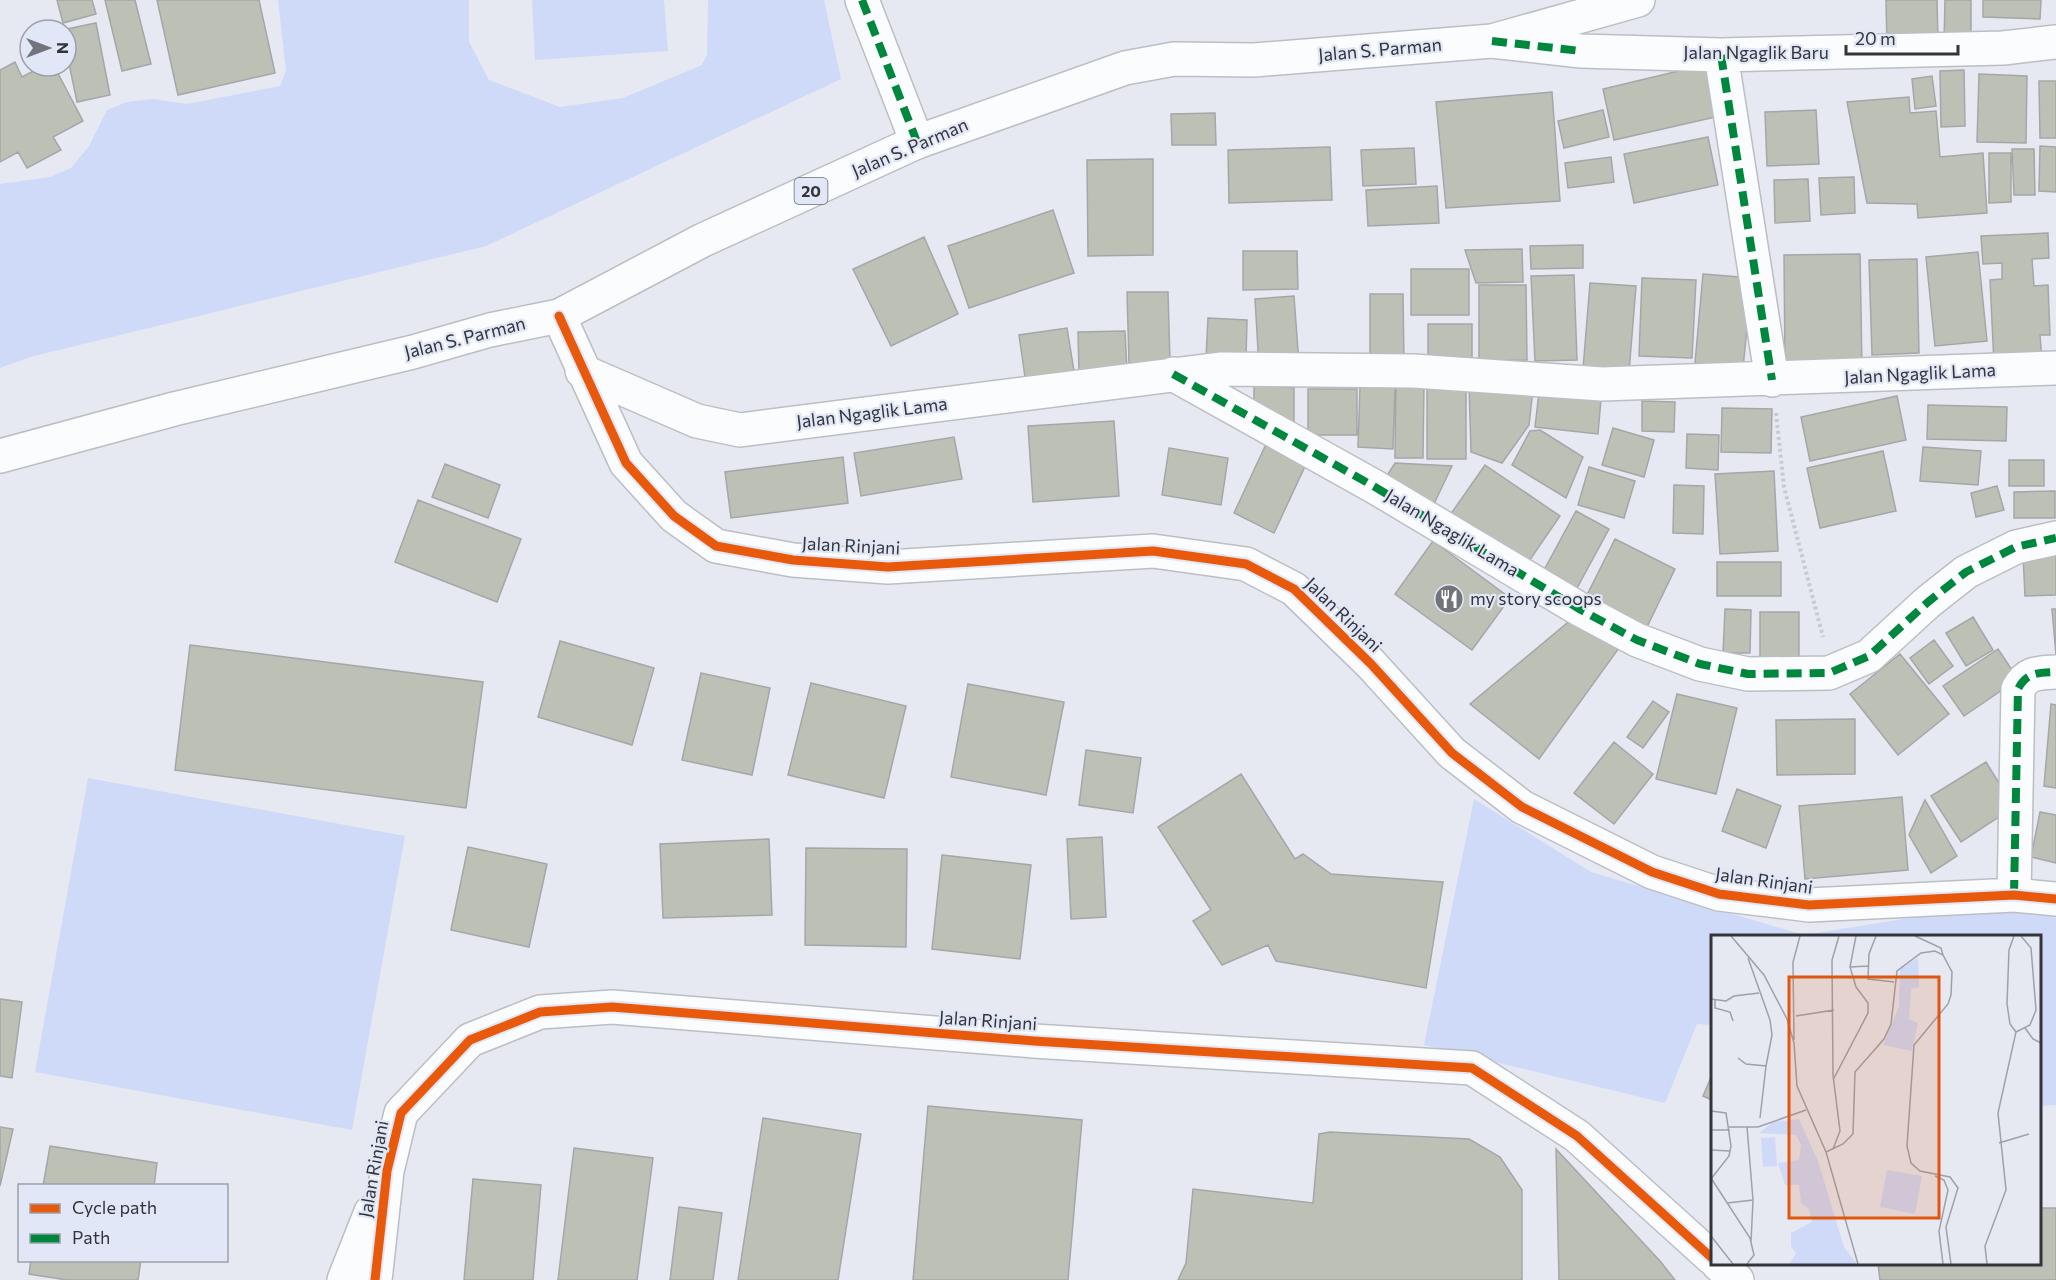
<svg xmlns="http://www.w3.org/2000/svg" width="2056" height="1280" viewBox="0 0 2056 1280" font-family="Commissioner,sans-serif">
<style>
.green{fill:#cfdaf8}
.building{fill:#bdc1b5;stroke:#a5a6a8;stroke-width:1.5}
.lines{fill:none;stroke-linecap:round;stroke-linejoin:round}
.minor-casing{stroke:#bcbec4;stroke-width:36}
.highway-casing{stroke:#bcbec4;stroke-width:36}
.path{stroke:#c9cace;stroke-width:4;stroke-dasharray:3 3;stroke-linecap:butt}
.minor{stroke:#fbfcfd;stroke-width:33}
.highway{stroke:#fbfcfd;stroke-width:33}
.quiet{stroke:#00873e;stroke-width:8;stroke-dasharray:15 8;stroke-linecap:butt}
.cycleway-casing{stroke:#e1e7f6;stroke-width:13}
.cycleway{stroke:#e8590c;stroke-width:9}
.labels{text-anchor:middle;stroke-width:4.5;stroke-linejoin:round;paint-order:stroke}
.shield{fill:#e1e7f6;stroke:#676a73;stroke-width:1.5}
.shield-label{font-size:16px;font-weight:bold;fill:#33353b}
.street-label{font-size:18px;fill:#33353b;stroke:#e1e7f6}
.poi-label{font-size:18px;fill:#33353b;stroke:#e1e7f6;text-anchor:start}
.inset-road{fill:none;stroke:#9ea1a8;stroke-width:1.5}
.view{fill:#df570e;fill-opacity:0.15;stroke:#df570e;stroke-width:3}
.inset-edge{fill:none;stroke:#33353b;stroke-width:3}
</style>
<rect width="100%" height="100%" fill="#e6e9f1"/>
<path class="green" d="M 278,0 L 469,0 L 469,42 L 489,80 L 560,107 L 623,98 L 702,65 L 707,54 L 708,0 L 824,0 L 841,79 L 486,246 L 30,357 L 0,368 L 0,184 L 50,177 L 71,168 L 89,146 L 107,110 L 127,102 L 153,99 L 187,104 L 280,86 L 286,71 Z
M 532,0 L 664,0 L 668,51 L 535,60 Z
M 88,778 L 405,836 L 352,1130 L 35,1072 Z
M 1474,799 L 1591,872 L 1804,935 L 1929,915 L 2030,905 L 2056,918 L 2056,1105 L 2040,1106 L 2040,936 L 1712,936 L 1712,1025 L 1697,1024 L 1665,1103 L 1424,1045 Z"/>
<path class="building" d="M 57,0 L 92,0 L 96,14 L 63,23 Z
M 105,0 L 135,0 L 151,64 L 122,71 Z
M 157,0 L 259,0 L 275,73 L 178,95 Z
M 1886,0 L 1937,0 L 1938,41 L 1887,49 Z
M 1945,0 L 1971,0 L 1971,43 L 1944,42 Z
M 1983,0 L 2041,0 L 2040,19 L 1983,17 Z
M 96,23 L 110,95 L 77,102 L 66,49 L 66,30 L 62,30 Z
M 15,62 L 22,77 L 43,66 L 54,66 L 83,121 L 53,137 L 61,150 L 27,168 L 18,152 L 0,162 L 0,70 Z
M 1708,64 L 1720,116 L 1614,140 L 1603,89 Z
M 1964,70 L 1965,126 L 1941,127 L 1940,71 Z
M 1979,74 L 2027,76 L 2026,143 L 1977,142 Z
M 1932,76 L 1936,106 L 1915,109 L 1912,79 Z
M 2039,81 L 2056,81 L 2056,138 L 2040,138 Z
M 1552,92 L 1560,201 L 1446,208 L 1436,102 Z
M 1909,97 L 1910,113 L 1936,111 L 1940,157 L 1983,153 L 1987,213 L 1918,218 L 1917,204 L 1867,203 L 1847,102 Z
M 1603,110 L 1609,137 L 1564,148 L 1558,121 Z
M 1816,110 L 1819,164 L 1767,166 L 1765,112 Z
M 1215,113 L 1216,145 L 1172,145 L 1171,114 Z
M 1708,137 L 1718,185 L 1634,203 L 1624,154 Z
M 2040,146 L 2056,147 L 2056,192 L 2039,191 Z
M 1330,147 L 1332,200 L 1229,203 L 1228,150 Z
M 1414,148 L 1416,184 L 1363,186 L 1361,150 Z
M 2012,149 L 2034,149 L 2035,195 L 2014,195 Z
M 1989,153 L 2011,153 L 2011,202 L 1989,203 Z
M 1611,157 L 1614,182 L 1568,188 L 1565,163 Z
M 1153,159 L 1153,255 L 1088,256 L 1087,160 Z
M 1854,177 L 1855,213 L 1821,215 L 1819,178 Z
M 1808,179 L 1810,221 L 1775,223 L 1774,180 Z
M 1437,186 L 1439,223 L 1368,226 L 1366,190 Z
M 1053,210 L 1074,273 L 969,308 L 948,246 Z
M 2048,233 L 2049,258 L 2032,259 L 2034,286 L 2048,285 L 2050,335 L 2040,335 L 2042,361 L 1994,364 L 1990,280 L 2002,279 L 2002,263 L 1983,264 L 1981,236 Z
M 924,237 L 958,314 L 891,346 L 853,269 Z
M 1583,245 L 1583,268 L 1531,269 L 1530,246 Z
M 1522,249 L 1523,282 L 1476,283 L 1465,250 Z
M 1243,251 L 1297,251 L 1298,289 L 1243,290 Z
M 1978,252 L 1987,341 L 1935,346 L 1926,257 Z
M 1860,254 L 1862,368 L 1785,368 L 1784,255 Z
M 1917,259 L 1919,353 L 1872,355 L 1869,260 Z
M 1411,269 L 1469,269 L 1469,315 L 1411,315 Z
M 1703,274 L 1752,278 L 1743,368 L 1695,363 Z
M 1574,275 L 1577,360 L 1535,361 L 1531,276 Z
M 1642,278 L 1696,280 L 1692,358 L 1639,356 Z
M 1590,283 L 1636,286 L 1629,372 L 1583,369 Z
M 1479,285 L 1526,285 L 1527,360 L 1479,361 Z
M 1127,292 L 1168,292 L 1170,363 L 1129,363 Z
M 1370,294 L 1403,294 L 1404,363 L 1370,363 Z
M 1294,296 L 1299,364 L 1259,367 L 1255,299 Z
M 1208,318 L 1247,320 L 1246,359 L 1206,358 Z
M 1428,324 L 1472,324 L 1472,361 L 1428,361 Z
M 1067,328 L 1075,377 L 1026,384 L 1019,335 Z
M 1125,331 L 1127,371 L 1079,373 L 1078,332 Z
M 1258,384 L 1294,388 L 1294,429 L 1254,402 L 1254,386 Z
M 1396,384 L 1424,384 L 1423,458 L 1395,458 Z
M 1469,384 L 1533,389 L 1529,425 L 1502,463 L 1471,452 Z
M 1360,386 L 1395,387 L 1393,449 L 1358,447 Z
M 1427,388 L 1466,388 L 1466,459 L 1427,459 Z
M 1308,389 L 1357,389 L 1357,435 L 1308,435 Z
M 1539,392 L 1601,399 L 1598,434 L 1535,427 Z
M 1897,396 L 1906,440 L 1810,461 L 1801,417 Z
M 1642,401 L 1675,402 L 1674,432 L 1642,431 Z
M 1928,405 L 2007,407 L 2006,441 L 1927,439 Z
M 1722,408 L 1772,409 L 1771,453 L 1721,452 Z
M 1114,421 L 1119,496 L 1033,502 L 1028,426 Z
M 1613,428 L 1654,440 L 1644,477 L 1602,465 Z
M 1540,430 L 1583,457 L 1566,498 L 1512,465 L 1530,431 Z
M 1687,434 L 1719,435 L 1718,470 L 1686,468 Z
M 954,437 L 962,479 L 861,496 L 854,453 Z
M 1267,442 L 1307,462 L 1274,533 L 1234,513 Z
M 1923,447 L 1981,451 L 1978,485 L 1920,481 Z
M 1169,448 L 1228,458 L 1221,505 L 1162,495 Z
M 1883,451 L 1896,511 L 1820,528 L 1807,468 Z
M 843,457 L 848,503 L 731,518 L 725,472 Z
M 2009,460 L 2044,460 L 2044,486 L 2009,486 Z
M 1395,463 L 1452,466 L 1431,510 L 1383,482 Z
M 445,464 L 500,485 L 488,518 L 432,497 Z
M 1485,465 L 1560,516 L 1523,570 L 1448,518 Z
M 1589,467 L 1635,481 L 1624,518 L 1578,505 Z
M 1774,471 L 1778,551 L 1720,554 L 1715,474 Z
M 1674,485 L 1704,486 L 1703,534 L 1673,533 Z
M 1997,486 L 2004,510 L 1976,517 L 1971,493 Z
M 2055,491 L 2055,518 L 2014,518 L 2014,492 Z
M 418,500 L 521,539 L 497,602 L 395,562 Z
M 1576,511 L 1609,529 L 1570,601 L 1537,583 Z
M 1615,539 L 1675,569 L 1644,633 L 1583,603 Z
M 1433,541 L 1510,598 L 1472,650 L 1395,594 Z
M 2056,554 L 2056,595 L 2025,596 L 2023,555 Z
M 1717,562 L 1781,562 L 1781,596 L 1717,596 Z
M 1725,609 L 1751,610 L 1750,653 L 1723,653 Z
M 2052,609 L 2056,609 L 2056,655 Z
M 1760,612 L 1799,612 L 1799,659 L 1760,659 Z
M 1578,614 L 1624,641 L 1539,759 L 1470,704 Z
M 1973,617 L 1993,650 L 1966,666 L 1946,633 Z
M 1934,640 L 1953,666 L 1929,684 L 1910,658 Z
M 560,641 L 654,668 L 632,745 L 538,717 Z
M 190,645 L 483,682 L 466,808 L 175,770 Z
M 1998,649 L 2018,679 L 1964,716 L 1943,686 Z
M 1900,654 L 1949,714 L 1898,755 L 1850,694 Z
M 701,673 L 770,688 L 752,775 L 682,760 Z
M 811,683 L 906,706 L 884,798 L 788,775 Z
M 968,684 L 1064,702 L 1046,795 L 951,777 Z
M 1677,694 L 1737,708 L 1716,794 L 1656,779 Z
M 1653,701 L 1669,712 L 1643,748 L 1627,737 Z
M 2051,704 L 2056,705 L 2056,788 L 2044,786 Z
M 1855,719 L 1855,774 L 1777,775 L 1776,720 Z
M 1614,742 L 1653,774 L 1614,824 L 1574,793 Z
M 1086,750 L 1141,758 L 1133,813 L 1079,805 Z
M 1986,762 L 2014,807 L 1961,842 L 1931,796 Z
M 1241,774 L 1295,859 L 1303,854 L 1331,874 L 1443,882 L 1426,988 L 1276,961 L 1268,945 L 1222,965 L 1193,921 L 1211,910 L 1158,827 Z
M 1737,789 L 1781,806 L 1766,848 L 1722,831 Z
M 1902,797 L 1908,870 L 1805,879 L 1799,806 Z
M 1925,800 L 1957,856 L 1931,873 L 1909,835 Z
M 2040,812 L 2056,815 L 2056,863 L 2031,857 Z
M 1102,837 L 1106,917 L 1071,919 L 1067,839 Z
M 769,839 L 772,915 L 663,918 L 660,844 Z
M 468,847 L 547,864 L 529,947 L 451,930 Z
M 806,848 L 907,849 L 906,947 L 805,945 Z
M 942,855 L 1031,865 L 1020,959 L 932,949 Z
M 0,999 L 22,1002 L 12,1078 L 0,1076 Z
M 1712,1075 L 1712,1100 L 1703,1096 Z
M 928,1106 L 1082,1120 L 1068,1280 L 913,1280 Z
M 763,1118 L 861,1134 L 838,1280 L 738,1280 Z
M 0,1127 L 13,1129 L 0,1186 Z
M 1330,1132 L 1469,1139 L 1500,1157 L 1522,1190 L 1522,1280 L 1178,1280 L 1186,1263 L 1193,1189 L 1313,1203 L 1319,1134 Z
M 50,1146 L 157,1163 L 154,1186 L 43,1186 Z
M 574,1148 L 653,1158 L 637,1280 L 558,1280 Z
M 1556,1149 L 1660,1261 L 1675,1280 L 1559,1280 Z
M 473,1179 L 541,1185 L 533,1280 L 464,1280 Z
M 679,1207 L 722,1213 L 713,1280 L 670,1280 Z
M 2040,1208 L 2056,1208 L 2056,1280 L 1880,1280 L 1878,1264 L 2040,1264 Z
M 31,1260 L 141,1260 L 138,1280 L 67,1280 L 29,1274 Z"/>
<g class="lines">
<g class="minor-casing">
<path id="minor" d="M 862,0 L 917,142
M 1492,41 L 1581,51 L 1721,55 L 2003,48 L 2056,42
M 1721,55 L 1772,380
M 559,316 L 626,463 L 674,516 L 716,546 L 793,560 L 888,567 L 1153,551 L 1246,564 L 1294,589 L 1371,664 L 1452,753 L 1522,807 L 1652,872 L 1719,894 L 1809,905 L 2014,895 L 2056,899
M 582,371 L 697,421 L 740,430 L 1220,369 L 1414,371 L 1602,384 L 2056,368
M 1173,374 L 1375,487 L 1581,610 L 1637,640 L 1700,664 L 1748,674 L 1829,673 L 1869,656 L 1928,602 L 1966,572 L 2016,547 L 2056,538
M 2014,895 L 2018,689 C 2027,672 2038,673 2056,672
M 1718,1264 L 1737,1280
M 344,1280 L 371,1212
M 375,1280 L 387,1171 L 401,1113 L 470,1040 L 540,1012 L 612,1007 L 1034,1041 L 1472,1068 L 1577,1136 L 1712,1258"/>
</g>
<g class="highway-casing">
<path id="highway" d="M 0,456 L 174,409 L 413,352 L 490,330 L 559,316 L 703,240 L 917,142 L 1125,68 L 1174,59 L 1254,60 L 1492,41 L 1638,0"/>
</g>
<path class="path" d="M 1776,413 L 1784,487 L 1823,637"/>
<use href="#minor" class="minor"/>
<use href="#highway" class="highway"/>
<path class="quiet" d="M 862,0 L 917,142
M 1492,41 L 1581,51
M 1721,55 L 1772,380
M 1173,374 L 1375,487 L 1581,610 L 1637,640 L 1700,664 L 1748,674 L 1829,673 L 1869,656 L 1928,602 L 1966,572 L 2016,547 L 2056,538
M 2014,895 L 2018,689 C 2027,672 2038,673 2056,672"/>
<g class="cycleway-casing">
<path id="cycleway" d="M 559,316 L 626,463 L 674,516 L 716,546 L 793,560 L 888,567 L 1153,551 L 1246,564 L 1294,589 L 1371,664 L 1452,753 L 1522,807 L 1652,872 L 1719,894 L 1809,905 L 2014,895 L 2056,899
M 375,1280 L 387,1171 L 401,1113 L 470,1040 L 540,1012 L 612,1007 L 1034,1041 L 1472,1068 L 1577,1136 L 1712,1258"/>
</g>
<use href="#cycleway" class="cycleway"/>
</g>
<defs>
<g id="restaurant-disc" transform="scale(1.5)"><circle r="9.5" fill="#72747b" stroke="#e1e7f6"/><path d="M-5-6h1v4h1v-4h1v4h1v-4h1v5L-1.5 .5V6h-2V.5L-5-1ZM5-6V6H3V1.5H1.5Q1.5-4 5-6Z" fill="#fff"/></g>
</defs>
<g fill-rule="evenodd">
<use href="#restaurant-disc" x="1449" y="599"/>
</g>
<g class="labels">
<rect class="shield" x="794.5" y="178" width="33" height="26" rx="4.5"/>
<g class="shield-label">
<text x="811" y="197">20</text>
</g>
<g class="street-label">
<text transform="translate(1380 50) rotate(-5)" y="6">Jalan S. Parman</text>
<text x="1756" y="59">Jalan Ngaglik Baru</text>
<text transform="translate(910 148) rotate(-23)" y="6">Jalan S. Parman</text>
<text transform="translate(465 338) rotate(-14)" y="6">Jalan S. Parman</text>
<text transform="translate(1920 374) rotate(-3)" y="6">Jalan Ngaglik Lama</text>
<text transform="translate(872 413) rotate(-7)" y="6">Jalan Ngaglik Lama</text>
<text transform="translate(1452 533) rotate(31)" y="6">Jalan Ngaglik Lama</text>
<text transform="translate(851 546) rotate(3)" y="6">Jalan Rinjani</text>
<text transform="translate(1343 615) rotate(44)" y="6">Jalan Rinjani</text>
<text transform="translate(1764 881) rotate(8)" y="6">Jalan Rinjani</text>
<text transform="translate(988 1021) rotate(4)" y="6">Jalan Rinjani</text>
<text transform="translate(374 1169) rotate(-80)" y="6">Jalan Rinjani</text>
</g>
<g class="poi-label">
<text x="1470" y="605">my story scoops</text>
</g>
</g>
<g transform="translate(1711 935)">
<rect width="330" height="330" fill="#e6e9f1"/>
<path d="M 207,23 L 208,52 L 200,54 L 198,84 L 207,88 L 201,116 L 172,110 L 188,71 L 189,34 ZM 88,184 L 107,226 L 133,312 L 146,329 L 78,329 L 85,319 L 80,311 L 80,298 L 101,287 L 98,274 L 90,268 L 88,250 L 74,250 L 67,228 L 88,225 L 90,210 L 85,200 L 48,198 L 62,187 ZM 64,202 L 66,231 L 52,232 L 50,203 ZM 176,235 L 211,241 L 204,279 L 169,272 Z" fill="#cfdaf8"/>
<path class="inset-road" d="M 20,1 L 53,40 L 76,84 L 83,108 L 86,151 L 115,217 L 147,329M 165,1 L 158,19 L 157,44 L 183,47M 204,1 L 230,13 L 232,20M 37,23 L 59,85 L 61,100 L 55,131M 139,32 L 157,31M 0,64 L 15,66 L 23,61 L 48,58M 4,65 L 4,73 L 19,77 L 22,86M 85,81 L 123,75M 314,93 L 322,104 L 330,108M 305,97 L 319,90 L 325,75 L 320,13 L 310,1M 83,105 L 82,27 L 89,1M 27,123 L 35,129 L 55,131 L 49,183M 122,145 L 157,78 L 157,68 L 145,52 L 139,32 L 145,1M 0,176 L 15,178 L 20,211 L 18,221 L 0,244M 18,192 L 47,192 L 95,175M 0,195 L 19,195M 288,208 L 318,199M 122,214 L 129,196 L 122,140 L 121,25 L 128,1M 0,215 L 19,216M 115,217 L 132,209 L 142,199 L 144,137 L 173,104 L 180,89 L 186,36 L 210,18 L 224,16 L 232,20 L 241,37 L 240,60 L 237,69 L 203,110 L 196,211 L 200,228 L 209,236 L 239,242 L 247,253 L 235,292 L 240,329M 224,241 L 233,245 L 237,255 L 228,296 L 232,329M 0,243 L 39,303 L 43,320 L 36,329M 16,268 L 42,265 L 36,192M 0,301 L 22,329M 40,307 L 42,265M 276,329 L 274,311 L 295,255 L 287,178 L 305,97 L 299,89 L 296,69 L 298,15 L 303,1"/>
<path class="view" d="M 78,42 L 228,42 L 228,283 L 78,283 Z"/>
<rect width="330" height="330" class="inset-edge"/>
</g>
<rect x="18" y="1184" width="210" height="78" fill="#e1e7f6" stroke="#9ba0ab" stroke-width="1.5"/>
<rect x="30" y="1204" width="30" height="9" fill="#e8590c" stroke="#9ba0ab" stroke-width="1.5"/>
<text x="72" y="1214" font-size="18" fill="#33353b">Cycle path</text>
<rect x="30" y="1234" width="30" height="9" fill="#00873e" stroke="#9ba0ab" stroke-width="1.5"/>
<text x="72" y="1244" font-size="18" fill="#33353b">Path</text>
<g transform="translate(48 48) rotate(90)"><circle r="28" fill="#e1e7f6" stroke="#9ba0ab" stroke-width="1.5"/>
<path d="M0-4.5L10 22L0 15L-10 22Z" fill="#72747b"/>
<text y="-9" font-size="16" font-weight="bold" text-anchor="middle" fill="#33353b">N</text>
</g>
<path d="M1846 45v9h112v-9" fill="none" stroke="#33353b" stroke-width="3"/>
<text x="1855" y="45" font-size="18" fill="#33353b" stroke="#e1e7f6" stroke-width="4.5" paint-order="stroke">20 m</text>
</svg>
